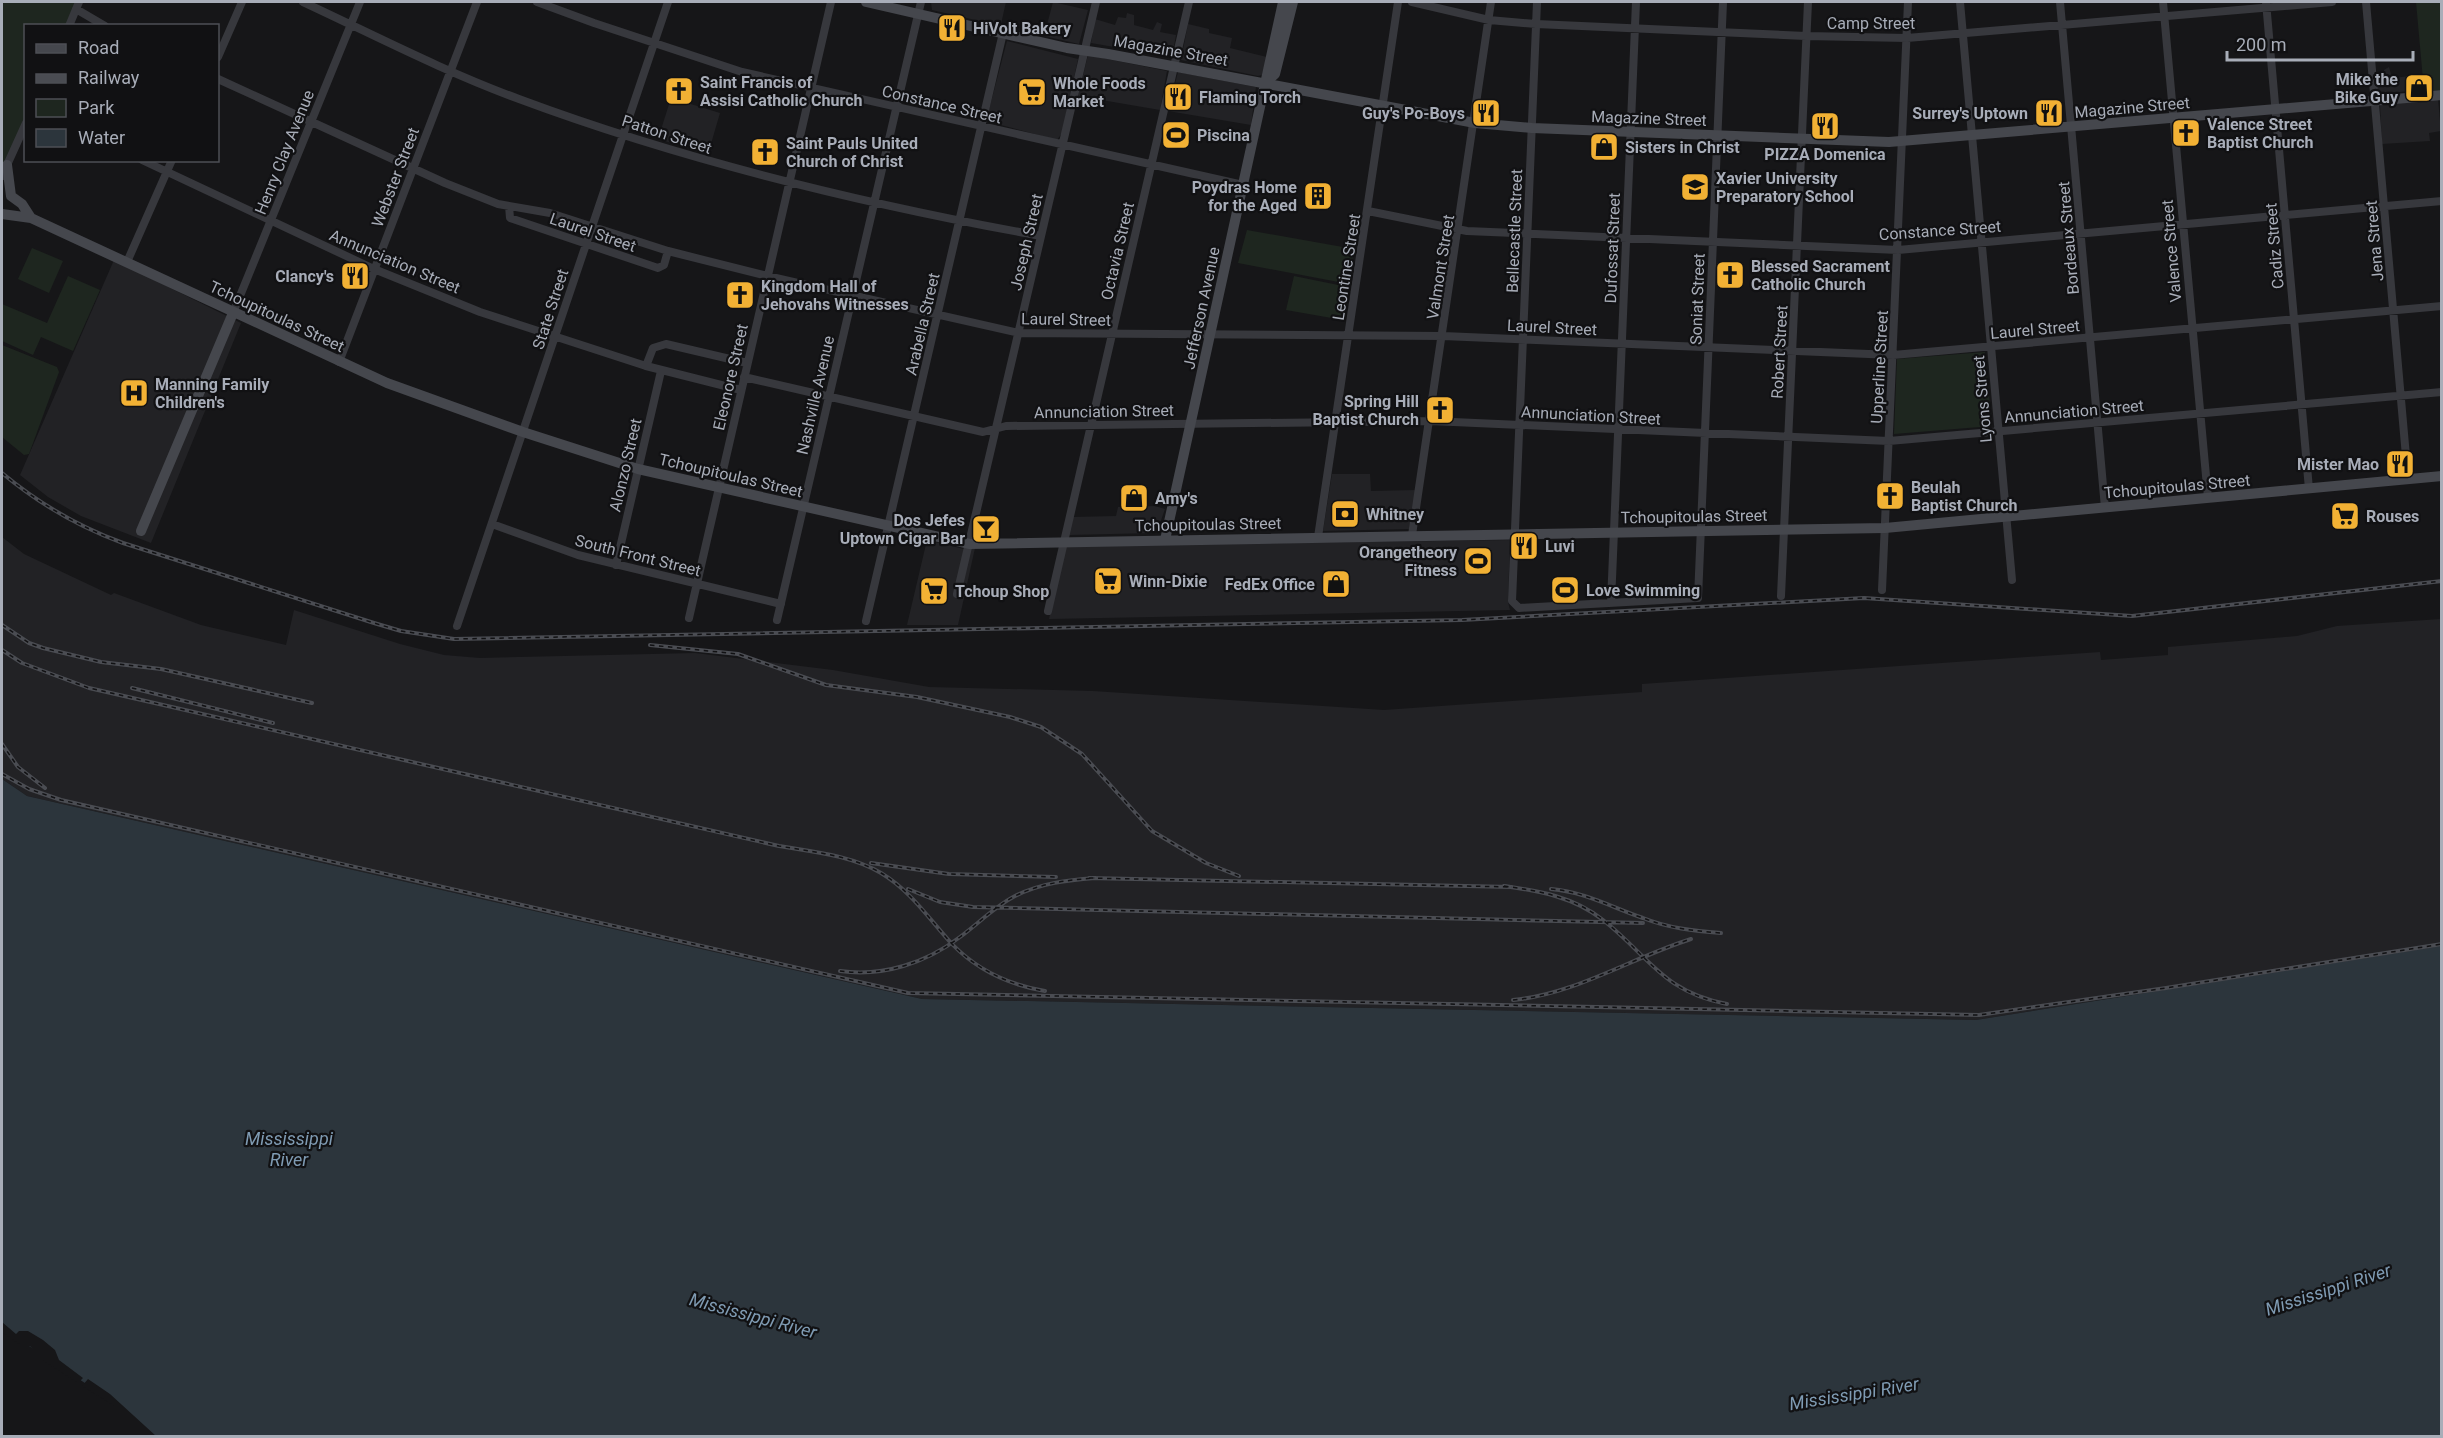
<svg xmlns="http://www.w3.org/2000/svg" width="2443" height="1438" viewBox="0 0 2443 1438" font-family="Roboto,sans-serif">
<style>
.built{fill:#222225}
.green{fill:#1e261f}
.water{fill:#2c353c}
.pier{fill:#161618}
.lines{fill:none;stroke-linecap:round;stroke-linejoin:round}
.street{stroke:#37383d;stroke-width:8}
.secondary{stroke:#45474d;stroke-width:10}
.rail-casing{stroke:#4a4c52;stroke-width:4}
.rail{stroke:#111113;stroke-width:1.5;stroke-dasharray:4.5;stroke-linecap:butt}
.labels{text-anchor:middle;stroke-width:4.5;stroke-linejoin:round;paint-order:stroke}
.street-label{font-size:16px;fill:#a8adb8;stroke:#111113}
.poi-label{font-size:16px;font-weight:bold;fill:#a8adb8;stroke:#111113;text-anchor:start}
.water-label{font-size:18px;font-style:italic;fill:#7f9bb3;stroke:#111113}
</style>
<rect width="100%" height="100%" fill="#161618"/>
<path class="built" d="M 931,2 L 1006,2 L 1001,24 L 997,25 L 932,10 Z
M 1053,2 L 1088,10 L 1079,44 L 1044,36 Z
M 1127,13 L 1134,15 L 1134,25 L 1153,30 L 1157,22 L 1162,24 L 1160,32 L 1176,35 L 1172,57 L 1091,43 L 1095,19 L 1115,25 L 1118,17 L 1126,18 Z
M 1188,24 L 1209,29 L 1209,33 L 1232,38 L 1230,48 L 1267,57 L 1262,75 L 1258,76 L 1181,60 Z
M 1007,41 L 1078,59 L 1062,133 L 1057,140 L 986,121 Z
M 1088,55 L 1167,71 L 1160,110 L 1078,96 Z
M 2389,67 L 2392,78 L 2421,75 L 2422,90 L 2377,94 L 2376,78 L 2384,77 L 2384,70 Z
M 1178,72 L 1256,87 L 1251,125 L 1168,111 Z
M 671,98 L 720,113 L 708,154 L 658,139 Z
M 2438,99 L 2441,131 L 2429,133 L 2430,141 L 2382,144 L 2380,105 Z
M 114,260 L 241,323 L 151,543 L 81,516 L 48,497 L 20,475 Z
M 1332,474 L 1370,474 L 1371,491 L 1416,490 L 1409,529 L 1323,531 Z
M 1155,506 L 1165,509 L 1158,529 L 1154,533 L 1069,535 L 1072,517 L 1116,516 L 1118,507 Z
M 2,537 L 24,554 L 111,595 L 114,593 L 201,625 L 286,645 L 294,610 L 400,644 L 444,655 L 480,658 L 695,653 L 833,670 L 929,687 L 1093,691 L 1384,710 L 1642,692 L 1642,684 L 2100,652 L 2101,660 L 2168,655 L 2168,647 L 2297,636 L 2337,626 L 2441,619 L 2441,946 L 1976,1020 L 922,999 L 27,796 L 2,779 Z
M 927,540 L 964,549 L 975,548 L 958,625 L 907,625 Z
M 1510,540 L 1508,602 L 1510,610 L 1049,619 L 1065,546 Z"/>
<path class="green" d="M 2,2 L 80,2 L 69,25 L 26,26 L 25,123 L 2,173 Z
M 2416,2 L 2441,2 L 2441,90 L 2424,91 Z
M 1247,230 L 1354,249 L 1349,284 L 1238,263 Z
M 32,248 L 63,261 L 49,293 L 18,279 Z
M 68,276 L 100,290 L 73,351 L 41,337 L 33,355 L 2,341 L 2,304 L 47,323 Z
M 1294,276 L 1348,287 L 1343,320 L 1286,310 Z
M 2,345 L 57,367 L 59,372 L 29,454 L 24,455 L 2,437 Z
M 1985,352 L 1992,426 L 1894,434 L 1897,359 Z"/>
<path class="water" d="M 2,779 L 27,796 L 922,999 L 1976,1020 L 2441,946 L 2441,1436 L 148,1436 L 115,1403 L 2,1328 Z"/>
<path class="pier" d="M 2,1322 L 16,1334 L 19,1331 L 28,1331 L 43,1340 L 55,1350 L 59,1360 L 83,1378 L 78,1383 L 44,1361 L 30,1346 L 22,1346 L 2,1332 Z
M 88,1379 L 110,1394 L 156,1436 L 143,1436 L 113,1405 L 82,1386 Z"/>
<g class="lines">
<path class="street" d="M 303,2 C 374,35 445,72 519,99 C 688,162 864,204 1041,236
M 537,2 L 594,23 L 742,72 L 1243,185
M 1412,2 L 1489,20 L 1536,24 L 1806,36 L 1907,38 L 2332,2
M 1537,2 L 1512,601 L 1519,608 L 1698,598 L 1723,2
M 1960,2 L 2012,580
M 2060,2 L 2105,508
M 2163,2 L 2208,498
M 2266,2 L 2309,489
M 2366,2 L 2408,479
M 76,9 L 105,26
M 69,26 L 79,2
M 218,57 L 242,2
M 218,79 L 445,183 L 498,204 L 550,213 L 668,251 L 767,276 L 1019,333 L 1443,336 L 1893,355 L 2442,306
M 142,160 L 374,269 L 480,312 L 646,366 L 653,348 L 666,344 L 747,363
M 2,176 L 26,123
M 509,206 L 510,218 L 658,268 L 664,265 L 668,251
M 1368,211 L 1467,231 L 1898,250 L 2442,201
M 127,262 L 172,160
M 233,313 L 360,2
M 339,362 L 477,2
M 646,366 L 741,390
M 744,377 L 983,432 L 1006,426 L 1431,421 L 1889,441 L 2442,392
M 492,524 L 578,555 L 781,604
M 1412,535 L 1491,2
M 1318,537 L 1398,2
M 616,565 L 661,371
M 1882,590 L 1908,2
M 957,594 L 1096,2
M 1781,596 L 1808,2
M 1611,603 L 1636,2
M 1048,611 L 1189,2
M 689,618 L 831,2
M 777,620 L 921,2
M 866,621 L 1003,33
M 457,626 L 668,2"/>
<path class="secondary" d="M 866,2 L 1067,48 L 1108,54 L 1475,123 L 1532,128 L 1889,142 L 2442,95
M 1265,83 L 1275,74 L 1293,2
M 7,165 L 11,196 L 22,204 L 31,218
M 2,214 L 31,218 L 387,383 L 523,432 L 638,469 L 970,544 L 1885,528 L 2442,476
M 141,531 L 233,313
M 1165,540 L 1283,2"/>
<g class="rail-casing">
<path id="rail" d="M 2,473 C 38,503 79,527 123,543 L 374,623 L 401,631 L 454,639 L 1462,620 L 1864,598 L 2132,616 L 2442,581
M 2,625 L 29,643 L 43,648 L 101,662 L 161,669 L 312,703
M 650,645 L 738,654 L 826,685 L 917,697 L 1010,717 L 1041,727 L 1082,754 L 1152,831 L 1206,863 L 1239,876
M 2,650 L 22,663 L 89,688 L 779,846 C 813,852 850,855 881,873 C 911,891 929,919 952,944 C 977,970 1010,985 1045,991
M 132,688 L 273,723
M 2,744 L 18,767 L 45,788
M 2,774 L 29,789 L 61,800 L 908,993 L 1791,1011
M 871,863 L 949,874 L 1056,877
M 1089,878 L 1512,887
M 1504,886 C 1540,891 1574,897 1603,920 C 1650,957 1663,992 1727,1004
M 908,889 L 940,902 L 973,907 L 1643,923
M 1551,889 C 1585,892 1611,907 1643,918 C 1668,928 1694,931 1721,933
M 840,971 C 883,977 926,963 960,937 C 979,923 994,907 1015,896 C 1041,883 1068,880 1095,878
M 1513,1000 C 1576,994 1631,958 1691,939
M 1784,1011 L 1979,1015 L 2166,988 L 2442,944"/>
</g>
<use href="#rail" class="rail"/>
</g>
<defs>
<g id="restaurant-square" transform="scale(1.5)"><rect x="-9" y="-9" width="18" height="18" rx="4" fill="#f2b134" stroke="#111113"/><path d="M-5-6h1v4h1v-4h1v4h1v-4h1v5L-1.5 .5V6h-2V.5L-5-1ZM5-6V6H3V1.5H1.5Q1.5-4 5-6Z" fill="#111"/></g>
<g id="shop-square" transform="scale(1.5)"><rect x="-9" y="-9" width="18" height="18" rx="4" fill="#f2b134" stroke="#111113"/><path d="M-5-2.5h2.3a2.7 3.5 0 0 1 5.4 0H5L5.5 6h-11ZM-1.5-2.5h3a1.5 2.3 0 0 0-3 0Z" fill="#111"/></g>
<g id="church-square" transform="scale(1.5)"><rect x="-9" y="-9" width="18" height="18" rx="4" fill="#f2b134" stroke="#111113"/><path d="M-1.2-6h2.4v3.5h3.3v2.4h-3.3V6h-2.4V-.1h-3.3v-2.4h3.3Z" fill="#111"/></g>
<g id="supermarket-square" transform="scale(1.5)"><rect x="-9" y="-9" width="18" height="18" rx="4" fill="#f2b134" stroke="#111113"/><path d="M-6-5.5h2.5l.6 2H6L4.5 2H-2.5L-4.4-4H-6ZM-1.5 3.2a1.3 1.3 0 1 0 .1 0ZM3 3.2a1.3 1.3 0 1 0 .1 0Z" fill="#111"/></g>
<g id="stadium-square" transform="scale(1.5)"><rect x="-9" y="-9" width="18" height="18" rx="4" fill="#f2b134" stroke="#111113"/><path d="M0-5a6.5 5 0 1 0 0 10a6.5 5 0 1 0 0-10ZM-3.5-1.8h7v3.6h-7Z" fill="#111"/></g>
<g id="school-square" transform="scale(1.5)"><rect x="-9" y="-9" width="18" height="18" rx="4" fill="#f2b134" stroke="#111113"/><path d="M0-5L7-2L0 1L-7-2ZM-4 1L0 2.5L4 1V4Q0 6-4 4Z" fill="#111"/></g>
<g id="building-square" transform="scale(1.5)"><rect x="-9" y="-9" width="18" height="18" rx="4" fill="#f2b134" stroke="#111113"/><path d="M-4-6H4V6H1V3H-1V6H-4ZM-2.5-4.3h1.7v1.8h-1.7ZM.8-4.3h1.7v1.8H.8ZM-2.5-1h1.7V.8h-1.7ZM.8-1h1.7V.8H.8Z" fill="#111"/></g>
<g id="hospital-square" transform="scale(1.5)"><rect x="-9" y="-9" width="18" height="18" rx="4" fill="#f2b134" stroke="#111113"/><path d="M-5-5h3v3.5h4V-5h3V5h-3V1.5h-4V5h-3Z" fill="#111"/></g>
<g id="bank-square" transform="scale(1.5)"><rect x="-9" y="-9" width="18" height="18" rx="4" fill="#f2b134" stroke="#111113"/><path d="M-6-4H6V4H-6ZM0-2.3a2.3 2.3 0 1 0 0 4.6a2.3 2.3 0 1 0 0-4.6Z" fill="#111"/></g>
<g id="bar-square" transform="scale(1.5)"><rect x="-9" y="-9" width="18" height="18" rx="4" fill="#f2b134" stroke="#111113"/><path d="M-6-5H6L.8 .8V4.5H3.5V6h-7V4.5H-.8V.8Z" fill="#111"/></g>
</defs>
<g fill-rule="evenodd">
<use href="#restaurant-square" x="952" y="28"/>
<use href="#shop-square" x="2419" y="88"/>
<use href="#church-square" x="679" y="91"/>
<use href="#supermarket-square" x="1032" y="92"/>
<use href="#restaurant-square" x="1178" y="97"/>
<use href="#restaurant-square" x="1486" y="113"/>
<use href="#restaurant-square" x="2049" y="113"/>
<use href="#restaurant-square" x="1825" y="126"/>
<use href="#church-square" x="2186" y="133"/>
<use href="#stadium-square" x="1176" y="135"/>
<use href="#shop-square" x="1604" y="147"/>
<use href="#church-square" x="765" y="152"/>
<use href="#school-square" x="1695" y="187"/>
<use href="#building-square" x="1318" y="196"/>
<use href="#church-square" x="1730" y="275"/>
<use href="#restaurant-square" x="355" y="276"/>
<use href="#church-square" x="740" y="295"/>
<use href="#hospital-square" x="134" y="393"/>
<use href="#church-square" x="1440" y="410"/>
<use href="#restaurant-square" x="2400" y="464"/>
<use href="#church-square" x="1890" y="496"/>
<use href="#shop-square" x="1134" y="498"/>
<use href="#bank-square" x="1345" y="514"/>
<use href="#supermarket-square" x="2345" y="516"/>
<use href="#bar-square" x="986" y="529"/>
<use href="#restaurant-square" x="1524" y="546"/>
<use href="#stadium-square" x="1478" y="561"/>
<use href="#supermarket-square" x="1108" y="581"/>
<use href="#shop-square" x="1336" y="584"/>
<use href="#stadium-square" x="1565" y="590"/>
<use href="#supermarket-square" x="934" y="591"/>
</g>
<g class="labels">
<g class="street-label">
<text x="1871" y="29">Camp Street</text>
<text transform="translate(1171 50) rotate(10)" y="6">Magazine Street</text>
<text transform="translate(942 104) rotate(13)" y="6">Constance Street</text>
<text transform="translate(2132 107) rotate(-5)" y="6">Magazine Street</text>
<text transform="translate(1649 118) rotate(2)" y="6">Magazine Street</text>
<text transform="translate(667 134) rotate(18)" y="6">Patton Street</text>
<text transform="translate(284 152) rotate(-68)" y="6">Henry Clay Avenue</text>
<text transform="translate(395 177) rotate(-69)" y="6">Webster Street</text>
<text transform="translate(1940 230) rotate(-4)" y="6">Constance Street</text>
<text transform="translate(1514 231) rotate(-88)" y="6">Bellecastle Street</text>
<text transform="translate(593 232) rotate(19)" y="6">Laurel Street</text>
<text transform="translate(2068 238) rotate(-95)" y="6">Bordeaux Street</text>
<text transform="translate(2374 241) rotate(-95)" y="6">Jena Street</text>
<text transform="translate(1026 242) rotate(-77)" y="6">Joseph Street</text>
<text transform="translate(2274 246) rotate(-95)" y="6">Cadiz Street</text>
<text transform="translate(1612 248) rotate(-88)" y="6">Dufossat Street</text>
<text transform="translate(1117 251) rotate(-77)" y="6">Octavia Street</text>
<text transform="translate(2171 251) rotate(-95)" y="6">Valence Street</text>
<text transform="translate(395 261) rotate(23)" y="6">Annunciation Street</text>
<text transform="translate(1346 267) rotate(-81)" y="6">Leontine Street</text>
<text transform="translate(1440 267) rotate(-81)" y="6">Valmont Street</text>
<text transform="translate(1697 299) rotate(-88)" y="6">Soniat Street</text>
<text transform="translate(1201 308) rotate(-78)" y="6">Jefferson Avenue</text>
<text transform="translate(550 309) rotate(-72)" y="6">State Street</text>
<text transform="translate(277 316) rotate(25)" y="6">Tchoupitoulas Street</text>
<text transform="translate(1066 319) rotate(1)" y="6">Laurel Street</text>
<text transform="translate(922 324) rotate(-77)" y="6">Arabella Street</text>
<text transform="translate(1552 327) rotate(3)" y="6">Laurel Street</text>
<text transform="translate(2035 329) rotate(-5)" y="6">Laurel Street</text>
<text transform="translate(1779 352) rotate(-87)" y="6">Robert Street</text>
<text transform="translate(1879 367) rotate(-87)" y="6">Upperline Street</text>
<text transform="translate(730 377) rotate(-77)" y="6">Eleonore Street</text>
<text transform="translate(815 395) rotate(-77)" y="6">Nashville Avenue</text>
<text transform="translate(1982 399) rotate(-95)" y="6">Lyons Street</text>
<text transform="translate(1104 411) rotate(-1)" y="6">Annunciation Street</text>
<text transform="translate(2074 411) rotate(-5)" y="6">Annunciation Street</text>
<text transform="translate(1591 415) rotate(3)" y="6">Annunciation Street</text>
<text transform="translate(625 465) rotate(-77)" y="6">Alonzo Street</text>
<text transform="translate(731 475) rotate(13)" y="6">Tchoupitoulas Street</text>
<text transform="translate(2177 486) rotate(-5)" y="6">Tchoupitoulas Street</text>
<text transform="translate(1694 516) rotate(-1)" y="6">Tchoupitoulas Street</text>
<text transform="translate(1208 524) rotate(-1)" y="6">Tchoupitoulas Street</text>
<text transform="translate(638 555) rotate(14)" y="6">South Front Street</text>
</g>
<g class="poi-label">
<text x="973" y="34">HiVolt Bakery</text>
<text x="2398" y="85" text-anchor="end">Mike the<tspan x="2398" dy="18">Bike Guy</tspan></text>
<text x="700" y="88">Saint Francis of<tspan x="700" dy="18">Assisi Catholic Church</tspan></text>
<text x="1053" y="89">Whole Foods<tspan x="1053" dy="18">Market</tspan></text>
<text x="1199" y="103">Flaming Torch</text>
<text x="1465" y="119" text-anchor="end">Guy's Po-Boys</text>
<text x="2028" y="119" text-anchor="end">Surrey's Uptown</text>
<text x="2207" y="130">Valence Street<tspan x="2207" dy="18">Baptist Church</tspan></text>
<text x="1197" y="141">Piscina</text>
<text x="786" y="149">Saint Pauls United<tspan x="786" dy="18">Church of Christ</tspan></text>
<text x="1625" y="153">Sisters in Christ</text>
<text x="1825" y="160" text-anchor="middle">PIZZA Domenica</text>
<text x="1716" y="184">Xavier University<tspan x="1716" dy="18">Preparatory School</tspan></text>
<text x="1297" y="193" text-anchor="end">Poydras Home<tspan x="1297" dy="18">for the Aged</tspan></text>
<text x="1751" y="272">Blessed Sacrament<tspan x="1751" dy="18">Catholic Church</tspan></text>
<text x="334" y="282" text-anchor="end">Clancy's</text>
<text x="761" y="292">Kingdom Hall of<tspan x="761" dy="18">Jehovahs Witnesses</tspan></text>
<text x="155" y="390">Manning Family<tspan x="155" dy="18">Children's</tspan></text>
<text x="1419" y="407" text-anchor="end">Spring Hill<tspan x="1419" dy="18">Baptist Church</tspan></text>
<text x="2379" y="470" text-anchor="end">Mister Mao</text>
<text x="1911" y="493">Beulah<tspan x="1911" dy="18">Baptist Church</tspan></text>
<text x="1155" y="504">Amy's</text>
<text x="1366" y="520">Whitney</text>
<text x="2366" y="522">Rouses</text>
<text x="965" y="526" text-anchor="end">Dos Jefes<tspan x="965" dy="18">Uptown Cigar Bar</tspan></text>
<text x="1545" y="552">Luvi</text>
<text x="1457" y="558" text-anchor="end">Orangetheory<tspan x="1457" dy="18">Fitness</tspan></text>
<text x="1129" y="587">Winn-Dixie</text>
<text x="1315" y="590" text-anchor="end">FedEx Office</text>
<text x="1586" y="596">Love Swimming</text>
<text x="955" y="597">Tchoup Shop</text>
</g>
<g class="water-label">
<text x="289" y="1145">Mississippi<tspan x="289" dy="21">River</tspan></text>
<text transform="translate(2328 1290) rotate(-18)" y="6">Mississippi River</text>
<text transform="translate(753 1316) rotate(15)" y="6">Mississippi River</text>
<text transform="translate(1854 1394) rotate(-9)" y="6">Mississippi River</text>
</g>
</g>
<rect width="2443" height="1438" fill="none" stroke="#a8adb8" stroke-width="6"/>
<rect x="24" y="24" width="195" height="138" fill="#111113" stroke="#4d4f55" stroke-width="1.5"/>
<rect x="36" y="44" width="30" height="9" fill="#45474d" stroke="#4d4f55" stroke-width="1.5"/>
<text x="78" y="54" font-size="18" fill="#a8adb8">Road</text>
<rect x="36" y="74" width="30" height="9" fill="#4a4c52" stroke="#4d4f55" stroke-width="1.5"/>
<text x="78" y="84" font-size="18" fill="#a8adb8">Railway</text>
<rect x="36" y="99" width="30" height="18" fill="#1e261f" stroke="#4d4f55" stroke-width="1.5"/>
<text x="78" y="114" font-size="18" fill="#a8adb8">Park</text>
<rect x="36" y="129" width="30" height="18" fill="#2c353c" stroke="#4d4f55" stroke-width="1.5"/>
<text x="78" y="144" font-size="18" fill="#a8adb8">Water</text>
<path d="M2227 51v9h186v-9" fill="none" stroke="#a8adb8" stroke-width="3"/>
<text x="2236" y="51" font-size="18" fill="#a8adb8" stroke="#111113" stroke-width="4.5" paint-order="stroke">200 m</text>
</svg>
